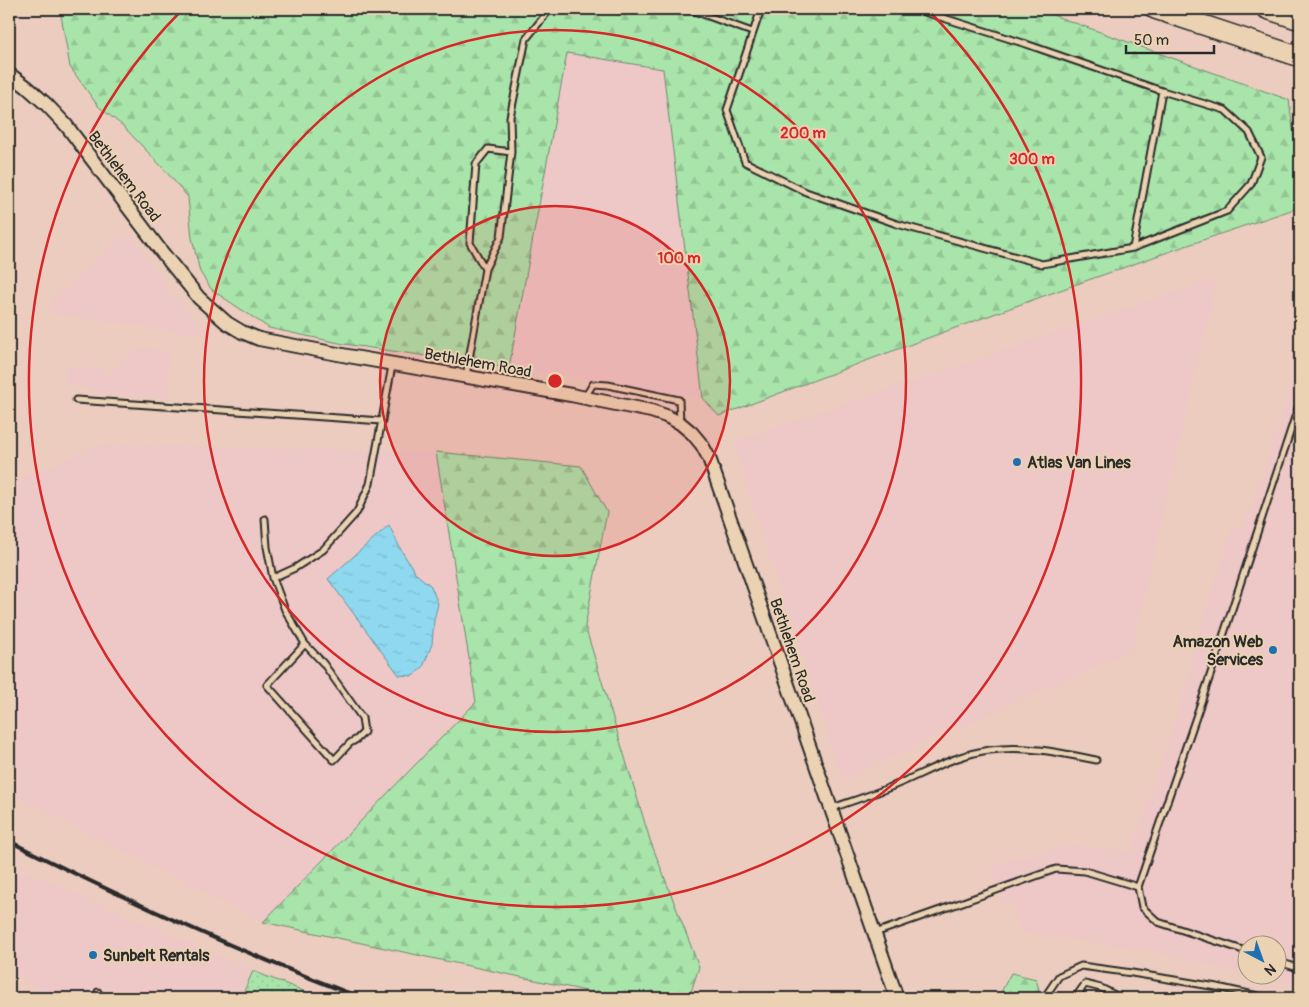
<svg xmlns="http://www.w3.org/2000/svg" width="1309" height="1007" viewBox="0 0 1309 1007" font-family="Pangolin,sans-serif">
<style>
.built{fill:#edc8c7}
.green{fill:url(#green-dots);stroke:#6a886b}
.forest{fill:url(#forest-firs);stroke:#6a886b}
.water{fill:url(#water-ripples);stroke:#6693a1}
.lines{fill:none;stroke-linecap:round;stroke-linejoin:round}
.service-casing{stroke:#2b2b2b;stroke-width:9}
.tertiary-casing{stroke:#2b2b2b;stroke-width:16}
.motorway-casing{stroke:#2b2b2b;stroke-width:22}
.service{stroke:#ebd2b3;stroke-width:5}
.tertiary{stroke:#ebd2b3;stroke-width:12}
.motorway{stroke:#ebd2b3;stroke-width:19}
.rail{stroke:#2b2b2b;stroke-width:4}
.ring{fill:none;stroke:#d62828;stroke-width:2.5}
.poi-dot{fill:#1f6fb2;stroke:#ebd2b3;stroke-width:2}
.labels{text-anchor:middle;stroke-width:4;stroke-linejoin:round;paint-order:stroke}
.street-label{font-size:16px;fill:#2b2b2b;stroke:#ebd2b3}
.poi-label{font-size:16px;font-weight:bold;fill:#2b2b2b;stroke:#ebd2b3;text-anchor:start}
.centre{fill:#d62828;stroke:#ebd2b3;stroke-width:2.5}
.ring-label{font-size:15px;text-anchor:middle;font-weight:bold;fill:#d62828;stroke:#ebd2b3;stroke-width:4;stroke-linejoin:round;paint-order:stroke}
</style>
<defs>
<pattern id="green-dots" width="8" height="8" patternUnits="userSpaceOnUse" patternTransform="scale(1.25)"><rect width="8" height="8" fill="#a9e5ab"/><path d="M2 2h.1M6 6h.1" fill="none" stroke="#92c593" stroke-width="1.8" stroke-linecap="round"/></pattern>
<pattern id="forest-firs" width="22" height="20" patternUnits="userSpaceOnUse" patternTransform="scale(1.25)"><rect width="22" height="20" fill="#a9e5ab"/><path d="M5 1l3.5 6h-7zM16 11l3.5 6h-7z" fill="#92c593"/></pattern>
<pattern id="water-ripples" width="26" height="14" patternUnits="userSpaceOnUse" patternTransform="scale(1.25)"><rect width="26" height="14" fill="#8ed9ef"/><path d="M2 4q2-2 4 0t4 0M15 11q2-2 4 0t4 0" fill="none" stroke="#7bbacd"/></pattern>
</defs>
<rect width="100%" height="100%" fill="#ecccbf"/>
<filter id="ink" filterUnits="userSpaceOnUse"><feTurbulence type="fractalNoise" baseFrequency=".02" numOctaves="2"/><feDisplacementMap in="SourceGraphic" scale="10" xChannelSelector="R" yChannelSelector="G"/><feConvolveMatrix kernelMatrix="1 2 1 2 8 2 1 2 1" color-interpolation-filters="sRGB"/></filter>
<g filter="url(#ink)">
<path class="built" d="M 567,53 L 663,69 L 703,398 L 509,368 Z
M 130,236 L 171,293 L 212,336 L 49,313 L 52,299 L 90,269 L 104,249 Z
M 1217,278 L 1132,650 L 842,780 L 733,442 Z
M 138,348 L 170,351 L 167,399 L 105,394 L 65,381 L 66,367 L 99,368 L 106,375 Z
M 1300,361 L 1300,986 L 1252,975 L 1276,974 L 1276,944 L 1246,944 L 1246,973 L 1151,951 L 1022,932 L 1011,901 L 1005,902 L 992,871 L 993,867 L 998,863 L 1073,845 L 1131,852 L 1194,663 L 1192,652 L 1233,528 L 1245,526 Z
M 97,445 L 436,452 L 476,702 L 263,922 L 9,793 L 9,484 Z
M 10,865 L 250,969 L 240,998 L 46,998 L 9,966 Z"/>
<path class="green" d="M 253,971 L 321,998 L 241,998 Z"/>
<path class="forest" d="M 60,9 L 1036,9 L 1289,100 L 1299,173 L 1300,174 L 1300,207 C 1105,272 912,343 719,416 L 703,398 L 663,69 L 567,53 L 509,368 L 344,344 L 269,328 L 212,290 L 200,272 L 192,238 L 188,197 L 163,168 L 123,126 L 98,106 L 70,67 Z
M 436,452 L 581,466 L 607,512 L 585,626 L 650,840 L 699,967 L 689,998 L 619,998 L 263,922 L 476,702 Z
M 1011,973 L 1036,979 L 1039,990 L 1035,998 L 998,998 Z"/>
<path class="water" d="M 389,525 L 401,550 L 416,574 L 431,586 L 438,604 L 434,620 L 432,644 L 423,667 L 413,676 L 399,675 L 328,579 Z"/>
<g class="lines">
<g class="service-casing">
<path id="service" d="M 689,9 L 752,32
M 761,9 L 727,110 L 745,162 L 806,192 L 897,224 L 1042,264 L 1133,248 L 1227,211 L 1251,184 L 1261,157 L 1249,132 L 1225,110 L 1162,91 L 1023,43 L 915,9
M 1133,248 L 1162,91
M 485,269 L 470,243 L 476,164 L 488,149 L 511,152
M 466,376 L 485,269 L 501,237 L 511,152 L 510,117 L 526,39 L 550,9
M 585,397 L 593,384 L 608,385 L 679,400 L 680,423
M 76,400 L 382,421
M 265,519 L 267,547 L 273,578 L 285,610 L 305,644 L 323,663 L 362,718 L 364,732 L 357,739 L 350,743 L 334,760 L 267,685 L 305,644
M 273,578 L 295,568 L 323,550 L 357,512 L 370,484 L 392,366
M 832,808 C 855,800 878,793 900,783 C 930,770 958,754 990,750 C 1026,745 1062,753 1096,760
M 1138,887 L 1211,673 L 1300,402
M 875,933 L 1056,869 L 1085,871 L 1138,887 L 1142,907 L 1158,922 L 1246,951
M 1276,961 L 1298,968 L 1300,961
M 97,998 L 98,992
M 1044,998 L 1059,976 L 1081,966 L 1132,973 L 1217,987 L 1267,998
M 1075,998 L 1085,984 L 1101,988 L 1121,998"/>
</g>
<g class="tertiary-casing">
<path id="tertiary" d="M 9,74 L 27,87 L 47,105 L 66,125 L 161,251 L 199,298 L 227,323 L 242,332 L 259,339 L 348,356 L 571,395 L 651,411 L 666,416 L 680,423 L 692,433 L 702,445 L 709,458 L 897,998"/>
</g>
<g class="motorway-casing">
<path id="motorway" d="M 1155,9 L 1300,57
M 1267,9 L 1300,20"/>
</g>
<use href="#service" class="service"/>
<use href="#tertiary" class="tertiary"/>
<use href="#motorway" class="motorway"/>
<path class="rail" d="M 9,841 C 124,899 241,953 362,998"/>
</g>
</g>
<circle cx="555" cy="381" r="175" fill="#d62828" fill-opacity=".12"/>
<g class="ring">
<circle cx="555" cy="381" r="175"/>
<circle cx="555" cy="381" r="351"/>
<path d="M927 9A526 526 0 1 1 183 9"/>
</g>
<g class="poi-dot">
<circle cx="1017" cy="462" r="5"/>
<circle cx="1273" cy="650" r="5"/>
<circle cx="93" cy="955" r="5"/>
</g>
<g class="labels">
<g class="street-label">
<text transform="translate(125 176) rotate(53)" y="6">Bethlehem Road</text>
<text transform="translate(478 362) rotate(10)" y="6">Bethlehem Road</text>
<text transform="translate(793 650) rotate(71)" y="6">Bethlehem Road</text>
</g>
<g class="poi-label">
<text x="1027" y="468">Atlas Van Lines</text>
<text x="1263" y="647" text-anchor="end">Amazon Web<tspan x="1263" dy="18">Services</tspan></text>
<text x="103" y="961">Sunbelt Rentals</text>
</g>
</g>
<circle cx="555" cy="381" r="8" class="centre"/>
<g class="ring-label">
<text x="803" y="138">200 m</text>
<text x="1032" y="164">300 m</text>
<text x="679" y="263">100 m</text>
</g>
<rect width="1309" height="1007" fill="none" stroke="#ebd2b3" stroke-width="30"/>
<rect x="15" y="15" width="1279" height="977" fill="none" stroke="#2b2b2b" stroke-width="2" filter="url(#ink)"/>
<g transform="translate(1262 960) rotate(139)"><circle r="24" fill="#ebd2b3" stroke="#9e8f7d"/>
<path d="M0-4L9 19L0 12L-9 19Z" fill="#1f6fb2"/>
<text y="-8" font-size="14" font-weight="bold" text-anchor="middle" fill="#2b2b2b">N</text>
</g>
<path d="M1126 45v8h88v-8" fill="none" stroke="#2b2b2b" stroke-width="2.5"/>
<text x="1134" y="45" font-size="15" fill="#2b2b2b" stroke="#ebd2b3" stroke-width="4" paint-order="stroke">50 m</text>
</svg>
